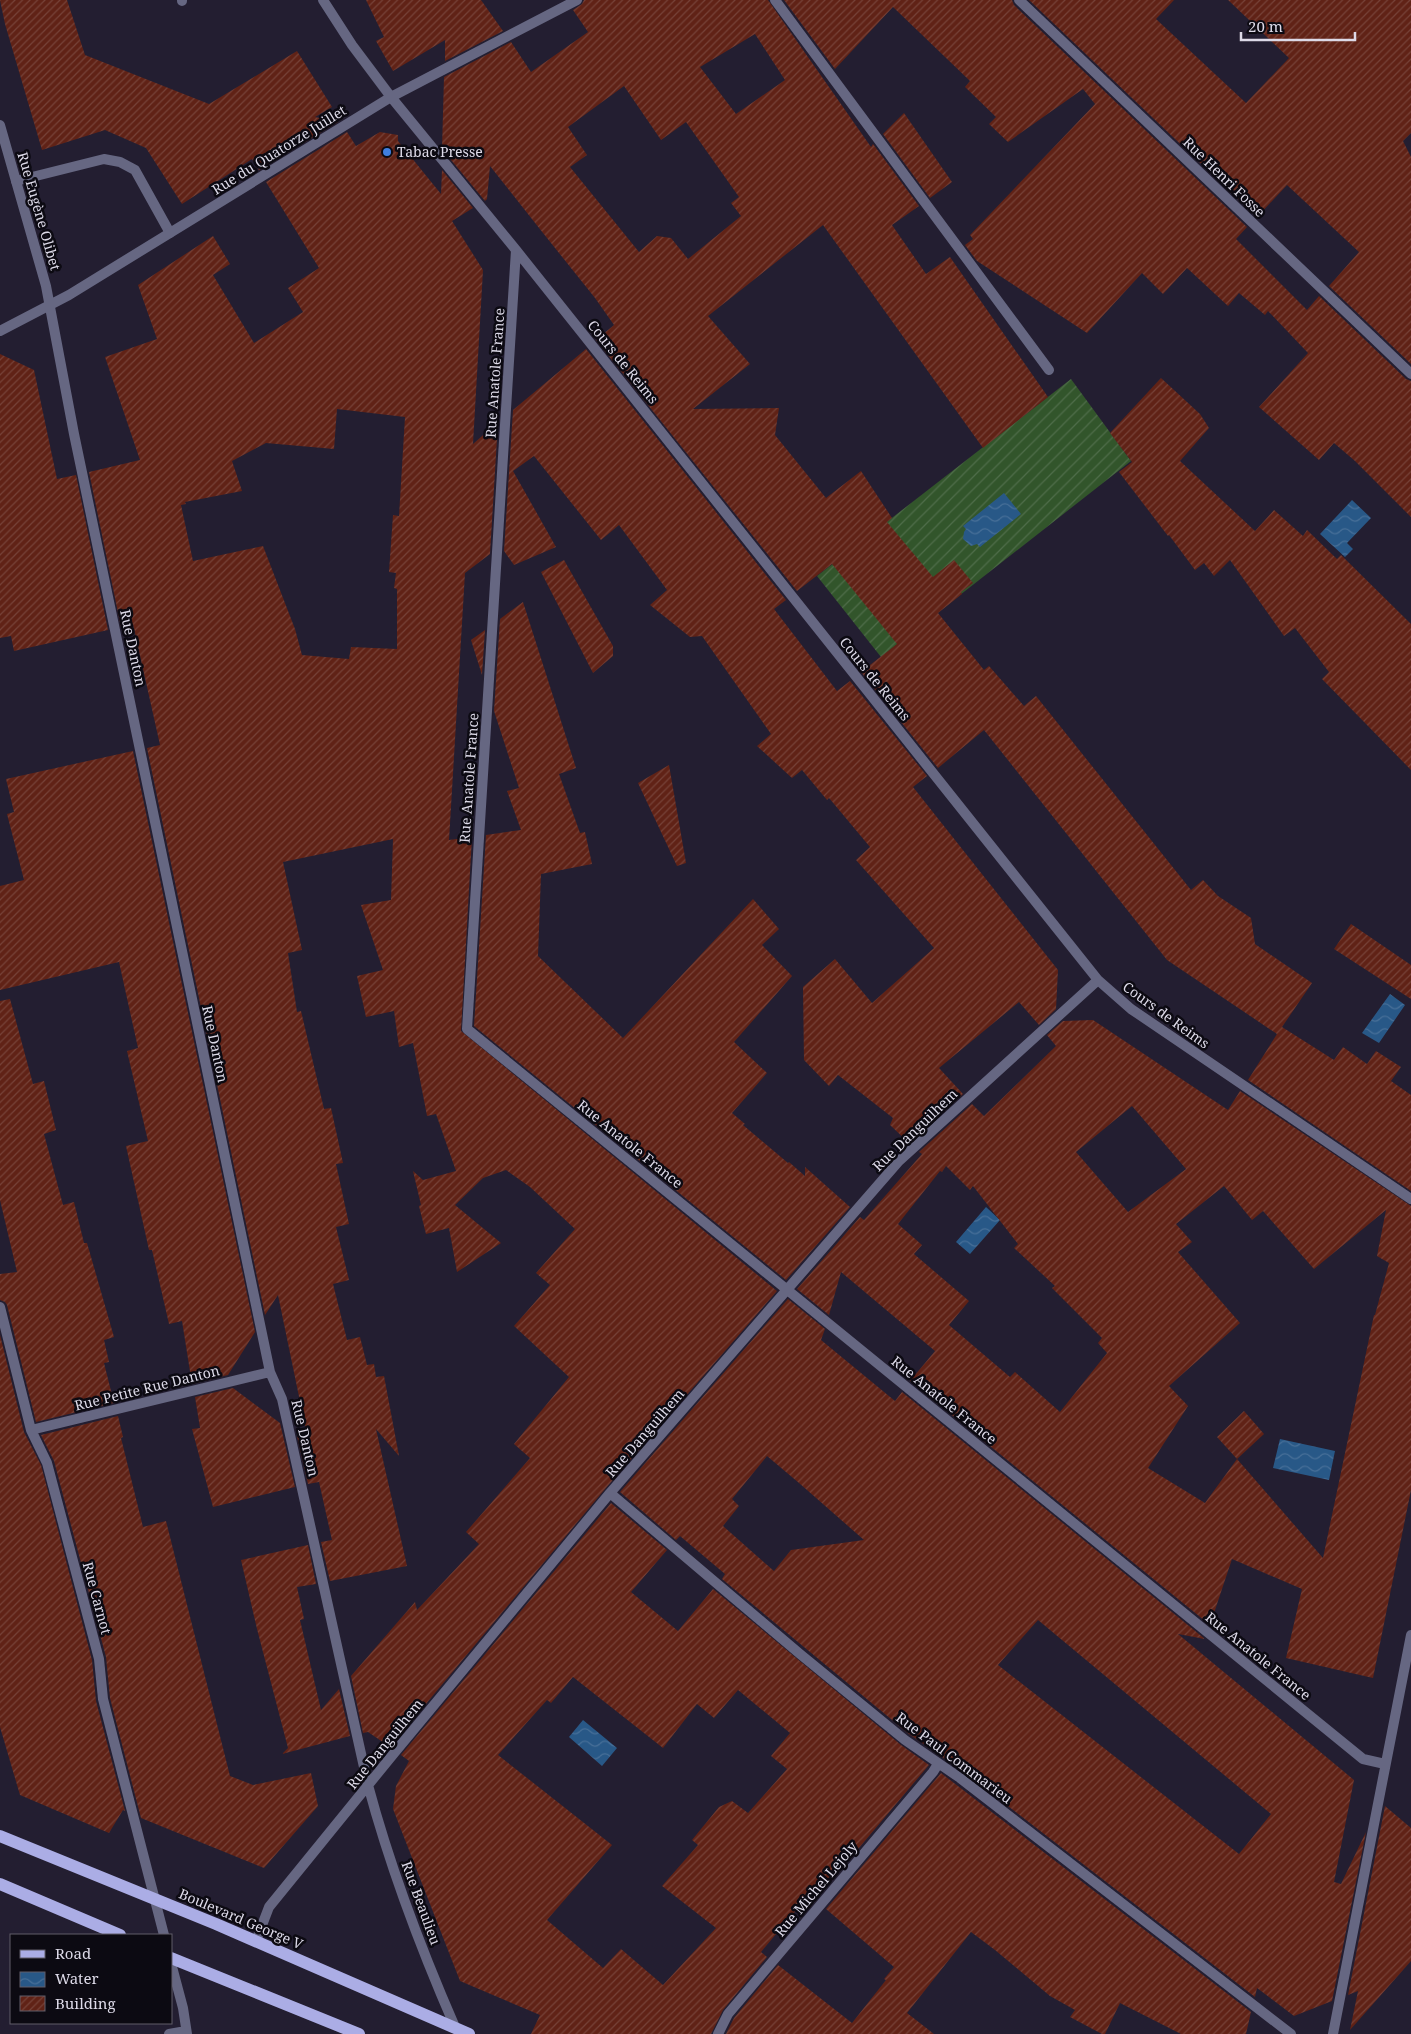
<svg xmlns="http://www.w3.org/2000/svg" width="1411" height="2034" viewBox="0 0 1411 2034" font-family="'Noto Serif',serif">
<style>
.garden{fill:url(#garden-furrows)}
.water{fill:url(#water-waves)}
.building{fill:url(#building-hatch);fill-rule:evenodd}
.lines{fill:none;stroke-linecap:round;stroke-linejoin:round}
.lane{stroke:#666782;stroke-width:10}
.street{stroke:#666782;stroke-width:10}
.primary{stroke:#abade5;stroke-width:12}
.shop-dot{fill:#3f7fe0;stroke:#0c0a12;stroke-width:2}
.labels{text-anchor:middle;stroke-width:5;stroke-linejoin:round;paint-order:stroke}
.street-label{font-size:14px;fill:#dddae8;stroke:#0c0a12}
.poi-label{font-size:14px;fill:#dddae8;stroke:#0c0a12;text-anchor:start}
</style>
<defs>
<pattern id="garden-furrows" width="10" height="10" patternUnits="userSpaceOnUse" patternTransform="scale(1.25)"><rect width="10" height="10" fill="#32552b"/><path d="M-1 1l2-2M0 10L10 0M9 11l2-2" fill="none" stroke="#4f6d4a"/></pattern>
<pattern id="water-waves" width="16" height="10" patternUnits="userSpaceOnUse" patternTransform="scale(1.25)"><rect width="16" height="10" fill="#285887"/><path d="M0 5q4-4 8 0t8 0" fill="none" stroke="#476f98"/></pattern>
<pattern id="building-hatch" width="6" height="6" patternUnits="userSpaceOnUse" patternTransform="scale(1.25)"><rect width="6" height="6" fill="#602216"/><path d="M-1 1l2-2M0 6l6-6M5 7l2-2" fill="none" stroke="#764238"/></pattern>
</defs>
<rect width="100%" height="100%" fill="#231e31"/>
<path class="garden" d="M 1071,379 L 1131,461 L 881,657 L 817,576 Z"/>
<path class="water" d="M 1004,493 L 1021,514 L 980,547 L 977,544 L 971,546 L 963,539 L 964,532 L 966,529 L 963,526 Z
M 1352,500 L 1371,518 L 1347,543 L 1353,549 L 1345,557 L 1320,534 Z
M 1390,994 L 1405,1005 L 1379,1043 L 1362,1033 Z
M 986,1207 L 1000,1220 L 970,1254 L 956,1242 Z
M 1280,1439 L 1335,1451 L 1329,1480 L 1273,1468 Z
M 583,1720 L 617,1748 L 602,1766 L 569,1737 Z"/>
<path class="building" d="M 0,0 L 67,0 L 85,55 L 209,104 L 297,51 L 332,107 L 315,117 L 338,122 L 259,170 L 252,159 L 182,204 L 146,148 L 105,130 L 42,150 L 5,24 Z
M 366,0 L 481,0 L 503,31 L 445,61 L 445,40 L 393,71 L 376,41 L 384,37 Z
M 584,0 L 768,0 L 871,147 L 873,144 L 919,206 L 892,225 L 926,274 L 950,257 L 1048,397 L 983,448 L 823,225 L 708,316 L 750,364 L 693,409 L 779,408 L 775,435 L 826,498 L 861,471 L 892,518 L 887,522 L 933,577 L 954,560 L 973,583 L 961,592 L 962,594 L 938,613 L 984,670 L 989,666 L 1024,706 L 1036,696 L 1191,890 L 1203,880 L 1218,896 L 1251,918 L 1255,944 L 1312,983 L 1282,1027 L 1334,1060 L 1343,1047 L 1367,1064 L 1376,1051 L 1401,1067 L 1391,1081 L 1411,1095 L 1411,1191 L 1248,1080 L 1277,1034 L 1167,960 L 984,730 L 938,768 L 861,672 L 897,644 L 832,564 L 797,591 L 596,340 L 614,325 L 595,298 L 543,233 L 490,166 L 487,199 L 485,201 L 442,149 L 444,77 L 511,42 L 531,72 L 588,32 L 573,10 L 582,4 ZM 755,34 L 785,80 L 736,114 L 700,67 ZM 624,86 L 661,140 L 686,122 L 739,197 L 731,203 L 741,216 L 688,259 L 671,238 L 657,236 L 639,252 L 570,167 L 587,155 L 568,127 Z
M 784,0 L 1012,0 L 1014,5 L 1247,227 L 1236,239 L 1307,310 L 1319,296 L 1406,379 L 1411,381 L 1411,517 L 1355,461 L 1334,443 L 1319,460 L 1259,407 L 1308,353 L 1268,311 L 1265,315 L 1239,293 L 1228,306 L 1187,268 L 1163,294 L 1142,273 L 1087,333 L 977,261 L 965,245 L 973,239 L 970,235 L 1095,104 L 1083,89 L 1008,142 L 989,124 L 996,117 L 965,87 L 970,81 L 893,7 L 835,69 Z
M 1029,0 L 1174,0 L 1156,19 L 1246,103 L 1289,58 L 1228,0 L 1411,0 L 1411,133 L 1403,141 L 1411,157 L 1411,364 L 1329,286 L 1359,252 L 1287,185 L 1257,217 Z
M 904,113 L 952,182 L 930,198 L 883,134 Z
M 347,132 L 356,146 L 380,132 L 398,135 L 398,141 L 441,194 L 442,170 L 473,208 L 452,221 L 483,270 L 473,444 L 498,422 L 490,554 L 465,573 L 449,840 L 472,837 L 461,1031 L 777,1291 L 605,1489 L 390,1747 L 368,1732 L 363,1733 L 351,1676 L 415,1602 L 417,1610 L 479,1544 L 466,1532 L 530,1458 L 514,1444 L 569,1377 L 514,1326 L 550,1285 L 536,1273 L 575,1229 L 530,1187 L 506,1170 L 483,1178 L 455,1205 L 501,1243 L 457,1272 L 449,1228 L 426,1234 L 419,1206 L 421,1205 L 413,1171 L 423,1180 L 456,1171 L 436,1114 L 427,1116 L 413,1043 L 399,1047 L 394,1011 L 366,1017 L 357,976 L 383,970 L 361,905 L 391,900 L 393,839 L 283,862 L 302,950 L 288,953 L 297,1012 L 301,1011 L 324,1109 L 331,1108 L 343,1163 L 336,1164 L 349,1224 L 336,1227 L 349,1280 L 333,1284 L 347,1340 L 360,1337 L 367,1365 L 374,1364 L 376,1377 L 384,1376 L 399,1456 L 376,1429 L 407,1566 L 330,1581 L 321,1542 L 332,1540 L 319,1482 L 308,1484 L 297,1436 L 309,1445 L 278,1295 L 265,1315 L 147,748 L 160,745 L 133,624 L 121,627 L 89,472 L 140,460 L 105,357 L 157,339 L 138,285 L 213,236 L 230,264 L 213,275 L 254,343 L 303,312 L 288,288 L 319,268 L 266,182 ZM 337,409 L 405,417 L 399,516 L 393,515 L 389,572 L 396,573 L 394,588 L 397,589 L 397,649 L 351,647 L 349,659 L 302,655 L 295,629 L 263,546 L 193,561 L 181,505 L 186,504 L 185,502 L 242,491 L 232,461 L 266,443 L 334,449 Z
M 586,349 L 786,600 L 774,609 L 837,691 L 850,681 L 927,776 L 913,787 L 1058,970 L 1056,1009 L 1039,1025 L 1019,1002 L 939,1068 L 963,1094 L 909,1143 L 890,1125 L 893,1118 L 838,1075 L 829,1086 L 804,1060 L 803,987 L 835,959 L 872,1003 L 934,948 L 856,860 L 870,847 L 829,798 L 827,800 L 802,770 L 792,778 L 757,746 L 771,734 L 702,636 L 690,637 L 650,605 L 667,590 L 619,525 L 601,540 L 534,456 L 513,471 L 556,547 L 514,565 L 504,551 L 513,410 Z
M 0,354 L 34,370 L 57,479 L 76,475 L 108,630 L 14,651 L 11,636 L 0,638 Z
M 1161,378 L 1200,414 L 1209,428 L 1180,461 L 1255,531 L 1274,510 L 1303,536 L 1307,530 L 1337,559 L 1341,555 L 1411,624 L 1411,770 L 1322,679 L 1329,672 L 1295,628 L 1284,636 L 1230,560 L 1214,576 L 1204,563 L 1195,570 L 1169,535 L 1168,536 L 1119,472 L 1132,462 L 1110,433 Z
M 564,560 L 613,646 L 613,656 L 593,673 L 541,572 Z
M 523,602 L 576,768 L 559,774 L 580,833 L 585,832 L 592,864 L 541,874 L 538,956 L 623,1038 L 753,899 L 779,929 L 762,945 L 792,976 L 734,1042 L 767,1073 L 732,1113 L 745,1124 L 743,1125 L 788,1163 L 789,1162 L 805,1176 L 805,1167 L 850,1207 L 786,1280 L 474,1026 L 486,835 L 521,830 L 507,791 L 519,788 L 494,711 L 500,619 Z
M 485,630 L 482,675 L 471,640 Z
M 133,751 L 255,1332 L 228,1375 L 192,1384 L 182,1321 L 169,1324 L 152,1250 L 149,1250 L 126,1146 L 148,1141 L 127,1051 L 138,1048 L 119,962 L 0,990 L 0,886 L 24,880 L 7,814 L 14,812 L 6,779 Z
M 669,765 L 686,863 L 677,866 L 638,783 Z
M 1351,924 L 1411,965 L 1411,999 L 1334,949 Z
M 10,999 L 33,1084 L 44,1081 L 56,1130 L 44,1134 L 63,1205 L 74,1202 L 84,1243 L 87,1243 L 114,1337 L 104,1340 L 109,1362 L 104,1363 L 114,1403 L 36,1422 L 7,1305 L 5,1302 L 0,1300 L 0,1274 L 17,1272 L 0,1200 L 0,1001 Z
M 1093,1020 L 1228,1110 L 1240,1091 L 1411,1206 L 1411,1490 L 1373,1678 L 1286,1658 L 1302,1589 L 1232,1559 L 1210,1625 L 910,1381 L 935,1351 L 841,1272 L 829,1315 L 797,1289 L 860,1217 L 864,1220 L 922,1154 L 919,1152 L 972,1104 L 984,1116 L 1056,1046 L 1047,1035 L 1063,1021 ZM 1132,1106 L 1186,1169 L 1128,1212 L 1076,1152 ZM 946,1166 L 970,1190 L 973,1186 L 1018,1244 L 1014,1248 L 1055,1286 L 1052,1288 L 1102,1338 L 1098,1343 L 1107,1353 L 1060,1412 L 1015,1372 L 1010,1377 L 949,1325 L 969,1301 L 914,1254 L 922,1245 L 898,1224 L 940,1171 L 942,1172 ZM 1224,1186 L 1252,1220 L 1263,1211 L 1314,1269 L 1386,1210 L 1377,1256 L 1389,1263 L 1375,1315 L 1374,1315 L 1323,1558 L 1237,1459 L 1205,1503 L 1148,1468 L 1188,1406 L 1169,1386 L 1240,1323 L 1178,1252 L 1192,1242 L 1176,1224 Z
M 788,1299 L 825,1329 L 821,1340 L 895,1401 L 902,1392 L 1205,1639 L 1178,1634 L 1354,1780 L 1334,1882 L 1341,1884 L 1366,1832 L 1332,2001 L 1294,2016 L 1257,1988 L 1255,1997 L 964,1772 L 909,1734 L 722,1579 L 725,1574 L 680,1536 L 676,1540 L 620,1492 ZM 767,1456 L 799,1483 L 864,1540 L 791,1550 L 774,1571 L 723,1526 L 739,1506 L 732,1499 ZM 1038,1620 L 1271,1814 L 1239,1854 L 998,1665 Z
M 0,1335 L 24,1432 L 41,1465 L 92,1660 L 96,1701 L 125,1811 L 123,1810 L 109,1833 L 20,1795 L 0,1727 Z
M 233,1388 L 280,1423 L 295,1487 L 213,1507 L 192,1429 L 200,1428 L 195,1397 Z
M 1244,1411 L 1264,1434 L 1237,1459 L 1217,1437 Z
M 118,1416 L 123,1437 L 121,1438 L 143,1527 L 166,1521 L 230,1776 L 253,1785 L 311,1773 L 318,1806 L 264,1868 L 141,1818 L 110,1698 L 106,1657 L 54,1461 L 41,1435 Z
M 611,1503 L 667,1550 L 631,1592 L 678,1631 L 713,1589 L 901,1745 L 929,1765 L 815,1900 L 809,1895 L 761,1952 L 767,1957 L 723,2010 L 711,2034 L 531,2034 L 540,2015 L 460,1981 L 393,1809 L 396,1786 L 409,1761 L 401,1755 ZM 573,1677 L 663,1748 L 697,1704 L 714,1718 L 738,1690 L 790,1733 L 771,1756 L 787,1769 L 748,1813 L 732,1801 L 719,1807 L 692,1840 L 698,1845 L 662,1886 L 716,1928 L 663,1985 L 621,1949 L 603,1968 L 547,1920 L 612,1845 L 498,1755 L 547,1700 L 551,1703 Z
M 308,1545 L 316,1584 L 297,1587 L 304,1619 L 300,1620 L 321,1710 L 339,1689 L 350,1736 L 282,1754 L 288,1748 L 257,1629 L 241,1560 Z
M 941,1773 L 1251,2012 L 1246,2034 L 1181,2034 L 1120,2003 L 1105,2034 L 1102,2034 L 1070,2017 L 1075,2010 L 1050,1996 L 995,1950 L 971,1932 L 907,2013 L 934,2034 L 726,2034 L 734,2018 L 778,1965 L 852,2023 L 886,1980 L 884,1979 L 894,1967 L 826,1909 Z
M 1385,1806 L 1411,1828 L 1411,1961 L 1350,2030 L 1358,1991 L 1348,1995 Z"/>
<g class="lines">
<path class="lane" d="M 775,0 L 1049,370
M 182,1 L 182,0
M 16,181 L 104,159 L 120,162 L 135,170 L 170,233"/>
<path class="street" d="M 323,0 L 352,45 L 391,97 L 516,250 L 1098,980 L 1131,1009 L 1411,1199
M 1019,0 L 1411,374
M 0,125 L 46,286 L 74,434 L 270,1372 L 282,1399 L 368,1785 C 390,1867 421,1949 455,2027
M 516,250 L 467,1029 L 1363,1759 L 1385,1764
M 0,331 L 69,295 L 391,97 L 577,0
M 0,1307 L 31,1430 L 47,1463 L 99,1659 L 103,1699 L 164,1935
M 31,1430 L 270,1372
M 610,1493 L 800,1654 L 905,1740 L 960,1778 L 1291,2034
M 256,1941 L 269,1907 L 395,1752 L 610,1493 L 899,1161 L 1098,980
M 171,1963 L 183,2008 L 187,2034
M 169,2034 L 186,2031
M 718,2034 L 728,2014 L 933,1772 L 938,1764
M 1333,2034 L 1411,1635"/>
<path class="primary" d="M 0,1836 L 216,1924 L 469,2034
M 0,1884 L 120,1935
M 171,1958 L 359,2034"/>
</g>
<circle class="shop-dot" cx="387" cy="152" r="5"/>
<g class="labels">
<g class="street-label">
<text transform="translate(279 150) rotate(-32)" y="5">Rue du Quatorze Juillet</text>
<text transform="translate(1224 177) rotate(44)" y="5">Rue Henri Fosse</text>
<text transform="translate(39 211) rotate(74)" y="5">Rue Eugène Olibet</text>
<text transform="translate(623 362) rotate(51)" y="5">Cours de Reims</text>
<text transform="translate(495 373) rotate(-86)" y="5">Rue Anatole France</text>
<text transform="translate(133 648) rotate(78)" y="5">Rue Danton</text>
<text transform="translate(875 679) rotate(51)" y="5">Cours de Reims</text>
<text transform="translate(469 778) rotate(-86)" y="5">Rue Anatole France</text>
<text transform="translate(1166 1015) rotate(36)" y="5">Cours de Reims</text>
<text transform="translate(215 1044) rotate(78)" y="5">Rue Danton</text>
<text transform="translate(915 1130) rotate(-44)" y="5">Rue Danguilhem</text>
<text transform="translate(630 1144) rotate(39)" y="5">Rue Anatole France</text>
<text transform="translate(147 1388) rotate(-14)" y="5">Rue Petite Rue Danton</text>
<text transform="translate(944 1400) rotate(39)" y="5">Rue Anatole France</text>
<text transform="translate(645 1433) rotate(-49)" y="5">Rue Danguilhem</text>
<text transform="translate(305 1438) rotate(77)" y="5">Rue Danton</text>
<text transform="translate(97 1598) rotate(75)" y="5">Rue Carnot</text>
<text transform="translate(1258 1656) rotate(39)" y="5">Rue Anatole France</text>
<text transform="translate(385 1744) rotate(-51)" y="5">Rue Danguilhem</text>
<text transform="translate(954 1758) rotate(37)" y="5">Rue Paul Commarieu</text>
<text transform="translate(816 1889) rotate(-50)" y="5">Rue Michel Lejoly</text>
<text transform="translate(421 1903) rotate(70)" y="5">Rue Beaulieu</text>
<text transform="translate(241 1919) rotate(23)" y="5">Boulevard George V</text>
</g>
<g class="poi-label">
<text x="397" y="157">Tabac Presse</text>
</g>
</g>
<rect x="10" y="1934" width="162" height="90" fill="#0c0a12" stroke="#605d68"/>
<rect x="20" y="1950" width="25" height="8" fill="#abade5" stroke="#605d68"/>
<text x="55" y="1959" font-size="15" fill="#dddae8">Road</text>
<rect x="20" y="1972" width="25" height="15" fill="url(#water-waves)" stroke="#605d68"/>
<text x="55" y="1984" font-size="15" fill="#dddae8">Water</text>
<rect x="20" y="1996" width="25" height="15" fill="url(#building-hatch)" stroke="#605d68"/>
<text x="55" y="2009" font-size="15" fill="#dddae8">Building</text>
<path d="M1241 32v8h114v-8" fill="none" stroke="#dddae8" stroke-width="2.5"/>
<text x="1248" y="32" font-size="15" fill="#dddae8" stroke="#0c0a12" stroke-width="4" paint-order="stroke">20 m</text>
</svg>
